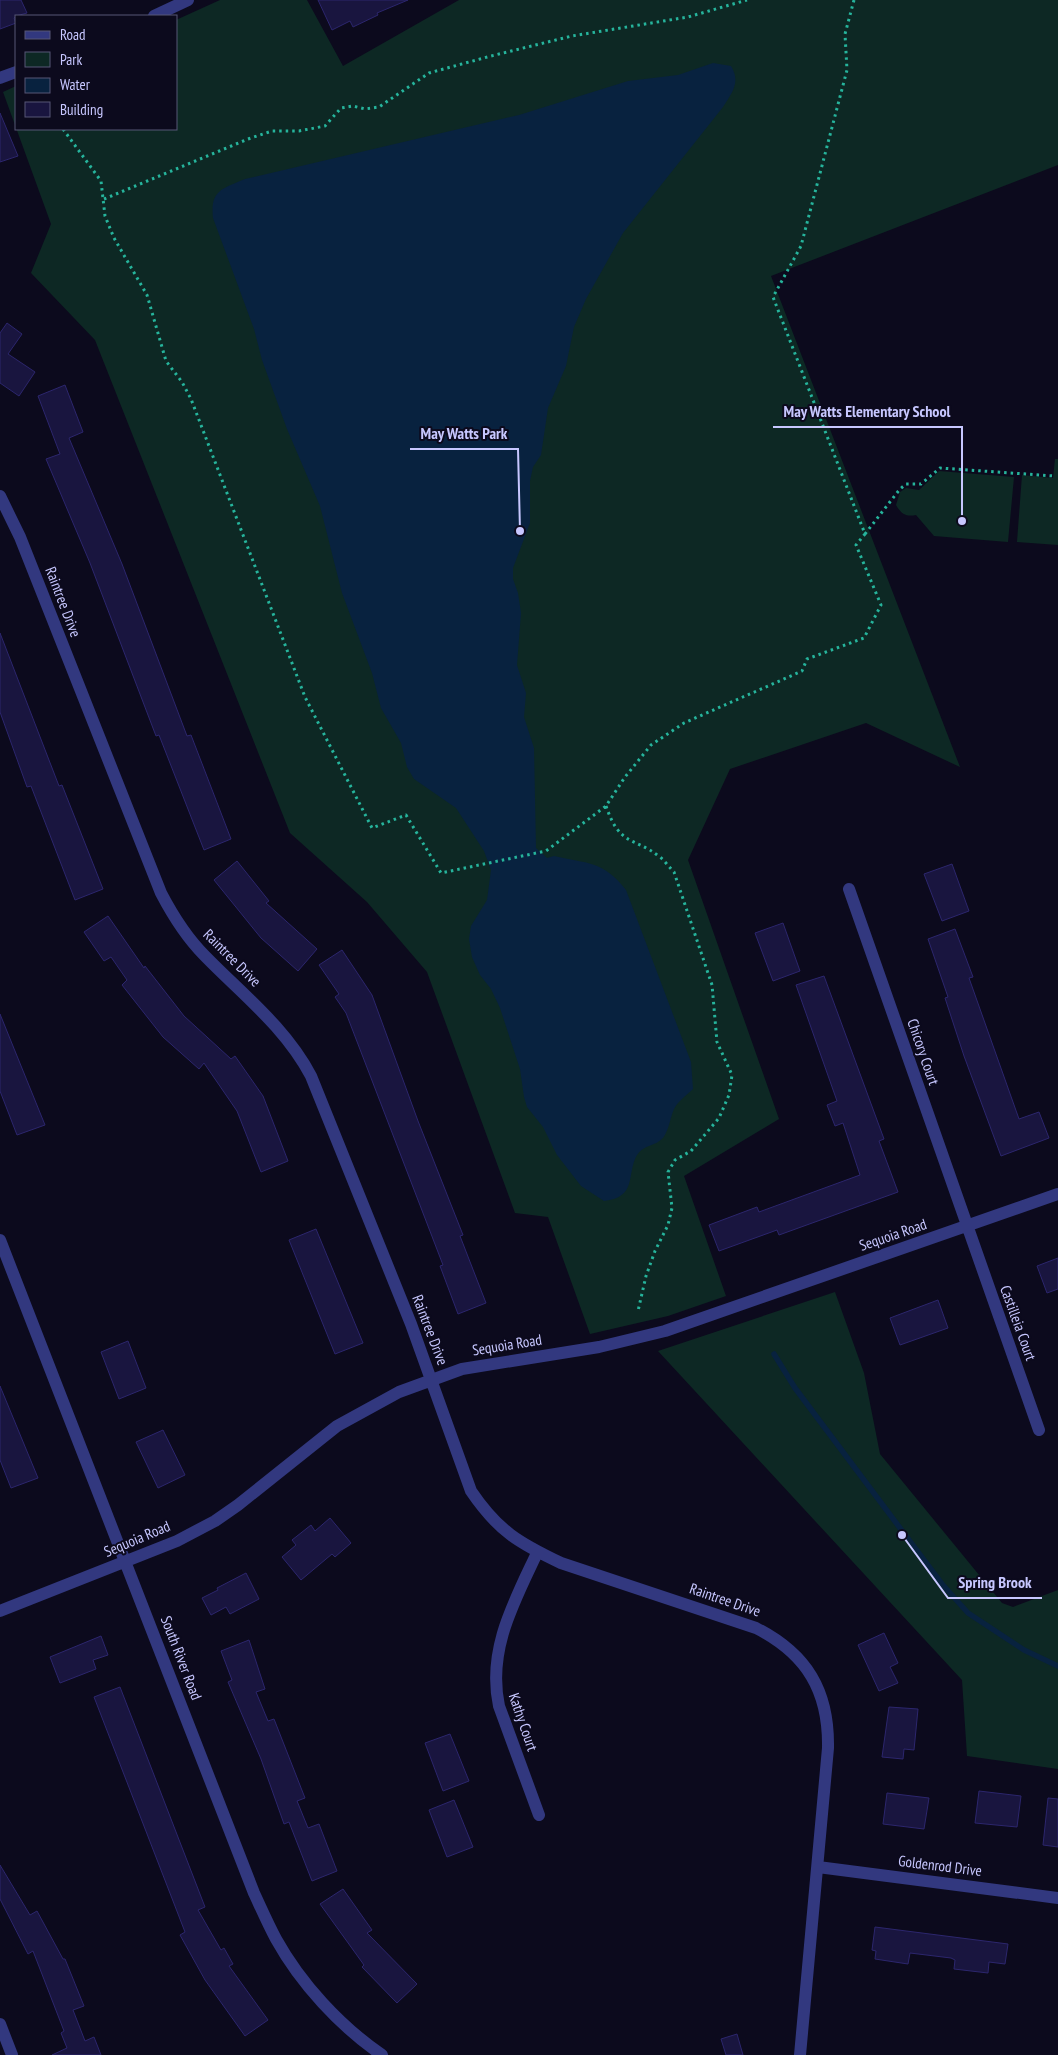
<svg xmlns="http://www.w3.org/2000/svg" width="1058" height="2055" viewBox="0 0 1058 2055" font-family="'PT Sans Narrow',sans-serif">
<style>
.green{fill:#0d2824}
.water{fill:#08223f}
.lines{fill:none;stroke-linecap:round;stroke-linejoin:round}
.stream{stroke:#08223f;stroke-width:5.5}
.building{fill:#19153f;stroke:#2c266d}
.path{stroke:#26b49c;stroke-width:3;stroke-dasharray:2.5 4;stroke-linecap:butt}
.minor{stroke:#32387f;stroke-width:12}
.labels{text-anchor:middle;stroke-width:4;stroke-linejoin:round;paint-order:stroke}
.street-label{font-size:15px;fill:#c7c7ff;stroke:#0c0a1d}
.leader{fill:none;stroke:#c7c7ff;stroke-width:2}
.callout-dot{fill:#c7c7ff;stroke:#0c0a1d;stroke-width:2}
.callout-label{font-size:16px;text-anchor:middle;font-weight:bold;fill:#c7c7ff;stroke:#0c0a1d;stroke-width:4;stroke-linejoin:round;paint-order:stroke}
</style>
<rect width="100%" height="100%" fill="#0c0a1d"/>
<path class="green" d="M 220,0 L 307,0 L 343,66 L 459,0 L 1058,0 L 1058,165 L 771,276 L 960,767 L 866,723 L 730,769 L 688,860 L 779,1119 L 684,1176 L 726,1296 L 668,1316 L 590,1334 L 548,1217 L 515,1213 L 427,972 L 367,902 L 290,833 L 95,340 L 31,273 L 51,224 L 3,92 L 16,86 L 16,129 L 176,129 L 176,20 Z
M 1055,459 L 1058,459 L 1058,545 L 1017,542 L 1022,475 L 1053,478 Z
M 939,471 L 1014,477 L 1008,542 L 934,536 L 916,515 C 906,517 901,514 896,505 L 900,492 L 906,488 L 919,490 Z
M 835,1292 L 864,1373 L 880,1454 L 1002,1603 L 1013,1607 L 1058,1590 L 1058,1769 L 967,1756 L 962,1680 L 658,1351 Z"/>
<path class="water" d="M 713,63 L 731,66 C 741,82 732,93 723,107 L 623,233 L 586,299 L 574,327 L 566,366 L 548,408 L 541,455 L 533,467 L 530,481 L 530,523 L 513,568 L 513,579 L 518,593 L 521,613 L 517,665 L 526,693 L 524,717 L 534,748 L 536,848 L 547,858 L 554,856 C 587,864 603,860 626,890 L 691,1062 L 693,1089 C 687,1095 678,1101 674,1109 C 670,1118 669,1130 663,1138 C 656,1146 643,1145 637,1155 C 626,1174 638,1197 604,1201 L 581,1186 L 557,1155 L 543,1127 L 527,1107 L 524,1097 L 520,1069 L 500,1008 L 491,989 L 480,975 L 472,957 L 469,939 L 471,926 L 487,900 L 491,870 L 484,851 L 456,808 L 414,779 L 407,767 L 401,743 L 381,708 L 372,673 L 342,593 L 320,506 L 287,429 L 262,360 L 254,329 L 213,218 C 210,190 222,189 245,179 L 519,115 L 628,81 L 678,75 Z"/>
<g class="lines">
<path class="stream" d="M 774,1354 L 795,1388 L 942,1584 L 968,1613 L 1024,1650 L 1058,1666"/>
</g>
<path class="building" d="M 0,0 L 21,0 L 27,13 L 16,16 L 14,18 L 16,23 L 0,29 Z
M 318,0 L 408,0 L 377,13 L 378,15 L 353,27 L 350,21 L 332,30 Z
M 0,113 L 18,156 L 0,162 Z
M 7,323 L 22,334 L 8,354 L 35,372 L 19,396 L 0,383 L 0,333 Z
M 65,385 L 83,432 L 69,438 L 122,564 L 187,736 L 191,735 L 231,839 L 204,850 L 159,735 L 156,736 L 90,563 L 46,459 L 60,454 L 38,396 Z
M 0,633 L 59,786 L 62,785 L 103,889 L 75,900 L 31,786 L 27,787 L 0,712 Z
M 237,861 L 269,901 L 266,903 L 317,949 L 298,971 L 261,938 L 214,880 Z
M 952,864 L 969,911 L 942,921 L 924,874 Z
M 108,916 L 144,968 L 145,966 L 184,1016 L 231,1059 L 235,1056 L 263,1096 L 288,1161 L 261,1172 L 237,1111 L 204,1063 L 199,1069 L 163,1037 L 122,985 L 127,980 L 111,957 L 104,961 L 84,932 Z
M 783,923 L 800,971 L 773,981 L 755,933 Z
M 955,929 L 973,977 L 969,978 L 1019,1119 L 1039,1112 L 1049,1138 L 1001,1156 L 964,1056 L 945,998 L 948,997 L 928,939 Z
M 342,950 L 372,995 L 418,1121 L 463,1235 L 460,1236 L 486,1303 L 458,1314 L 440,1266 L 443,1265 L 346,1013 L 335,997 L 339,994 L 319,965 Z
M 824,976 L 884,1139 L 879,1141 L 898,1192 L 779,1235 L 777,1230 L 719,1251 L 709,1225 L 757,1207 L 759,1212 L 860,1175 L 843,1123 L 835,1126 L 827,1105 L 837,1101 L 796,985 Z
M 0,1014 L 45,1125 L 17,1135 L 0,1091 Z
M 316,1229 L 363,1343 L 335,1354 L 289,1240 Z
M 1058,1258 L 1058,1289 L 1047,1293 L 1037,1266 Z
M 938,1300 L 948,1328 L 900,1345 L 890,1318 Z
M 128,1341 L 146,1388 L 119,1399 L 101,1352 Z
M 0,1386 L 38,1478 L 11,1488 L 0,1460 Z
M 163,1430 L 185,1475 L 158,1488 L 136,1442 Z
M 330,1518 L 351,1543 L 335,1557 L 332,1554 L 301,1580 L 282,1557 L 296,1545 L 292,1540 L 311,1525 L 315,1531 Z
M 246,1573 L 259,1599 L 230,1614 L 226,1607 L 211,1615 L 202,1598 L 218,1590 L 217,1588 Z
M 884,1633 L 898,1663 L 890,1667 L 898,1683 L 879,1691 L 858,1645 Z
M 101,1636 L 108,1655 L 93,1660 L 96,1669 L 60,1683 L 50,1657 Z
M 249,1640 L 265,1689 L 256,1692 L 268,1721 L 274,1719 L 305,1798 L 297,1801 L 308,1828 L 319,1824 L 337,1871 L 312,1881 L 289,1822 L 284,1824 L 261,1759 L 228,1682 L 232,1680 L 221,1651 Z
M 120,1687 L 205,1907 L 198,1910 L 221,1950 L 224,1948 L 233,1964 L 229,1966 L 268,2020 L 245,2036 L 205,1980 L 180,1935 L 185,1932 L 94,1697 Z
M 889,1707 L 918,1709 L 914,1750 L 904,1749 L 903,1759 L 882,1757 Z
M 450,1734 L 469,1781 L 443,1791 L 425,1743 Z
M 979,1791 L 1021,1796 L 1017,1827 L 975,1823 Z
M 887,1793 L 929,1798 L 924,1829 L 883,1824 Z
M 1048,1798 L 1058,1799 L 1058,1847 L 1043,1845 Z
M 454,1800 L 473,1847 L 447,1857 L 429,1810 Z
M 0,1865 L 30,1915 L 37,1911 L 63,1959 L 65,1959 L 84,2006 L 73,2010 L 85,2041 L 94,2037 L 101,2055 L 52,2055 L 67,2048 L 61,2033 L 64,2031 L 33,1951 L 28,1954 L 0,1899 Z
M 343,1889 L 372,1930 L 367,1933 L 417,1984 L 397,2003 L 362,1967 L 364,1965 L 320,1904 Z
M 875,1927 L 1008,1944 L 1005,1964 L 989,1962 L 988,1973 L 954,1969 L 955,1960 L 951,1958 L 910,1953 L 908,1964 L 875,1959 L 876,1951 L 872,1950 Z
M 737,2034 L 743,2055 L 726,2055 L 721,2039 Z"/>
<g class="lines">
<path class="path" d="M 854,0 L 845,34 L 847,70 L 801,246 L 773,297 L 865,534 L 900,489 L 906,484 L 921,484 L 940,468 L 1054,476
M 63,129 L 101,181 L 105,216 L 114,238 L 147,295 L 166,361 L 182,382 L 191,399 L 305,697 L 372,828 L 406,815 L 441,873 L 546,851 L 606,806 L 625,777 L 651,745 L 684,723 L 802,671 L 807,659 L 864,638 L 881,605 L 856,545 L 865,534
M 104,199 L 248,139 L 272,131 L 299,131 L 325,126 L 341,108 L 353,106 L 365,109 L 379,107 L 429,73 L 491,56 L 572,36 L 688,17 L 747,0
M 606,806 C 620,847 633,836 660,857 C 665,861 669,867 674,872 L 712,985 L 717,1042 L 732,1075 L 729,1095 L 719,1118 L 691,1151 L 675,1160 L 668,1172 L 672,1208 L 668,1225 L 655,1251 L 646,1276 L 638,1311"/>
<path class="minor" d="M 154,16 L 188,0
M 0,78 L 16,72
M 0,496 L 20,537 L 161,893 C 173,916 187,938 205,956 C 243,995 285,1027 311,1076 L 411,1324 L 471,1491 C 498,1531 519,1543 561,1563 L 756,1628 C 807,1654 829,1691 828,1748 L 800,2055
M 849,889 L 1039,1430
M 0,1240 L 254,1893 C 261,1908 268,1924 276,1939 C 301,1984 340,2026 382,2055
M 537,1553 C 514,1602 487,1650 499,1706 L 539,1815
M 0,1611 L 177,1541 L 215,1521 L 238,1505 L 337,1426 L 399,1392 L 462,1369 L 599,1347 L 665,1331 L 1058,1194
M 818,1867 L 1058,1898
M 0,2024 L 12,2055"/>
</g>
<g class="labels">
<g class="street-label">
<text transform="translate(63 602) rotate(69)" y="5">Raintree Drive</text>
<text transform="translate(232 958) rotate(45)" y="5">Raintree Drive</text>
<text transform="translate(923 1052) rotate(71)" y="5">Chicory Court</text>
<text transform="translate(893 1235) rotate(-19)" y="5">Sequoia Road</text>
<text transform="translate(1018 1323) rotate(70)" y="5">Castilleia Court</text>
<text transform="translate(430 1330) rotate(69)" y="5">Raintree Drive</text>
<text transform="translate(507 1345) rotate(-9)" y="5">Sequoia Road</text>
<text transform="translate(137 1539) rotate(-23)" y="5">Sequoia Road</text>
<text transform="translate(725 1600) rotate(19)" y="5">Raintree Drive</text>
<text transform="translate(181 1658) rotate(69)" y="5">South River Road</text>
<text transform="translate(523 1722) rotate(71)" y="5">Kathy Court</text>
<text transform="translate(940 1866) rotate(7)" y="5">Goldenrod Drive</text>
</g>
</g>
<path class="leader" d="M962 521L962 427H773M520 531L518 449H410M902 1535L948 1598H1042"/>
<g class="callout-dot">
<circle cx="962" cy="521" r="5"/>
<circle cx="520" cy="531" r="5"/>
<circle cx="902" cy="1535" r="5"/>
</g>
<g class="callout-label">
<text x="867" y="417">May Watts Elementary School</text>
<text x="464" y="439">May Watts Park</text>
<text x="995" y="1588">Spring Brook</text>
</g>
<rect x="15" y="15" width="162" height="115" fill="#0c0a1d" stroke="#575677"/>
<rect x="25" y="31" width="25" height="8" fill="#32387f" stroke="#575677"/>
<text x="60" y="40" font-size="15" fill="#c7c7ff">Road</text>
<rect x="25" y="52" width="25" height="15" fill="#0d2824" stroke="#575677"/>
<text x="60" y="65" font-size="15" fill="#c7c7ff">Park</text>
<rect x="25" y="78" width="25" height="15" fill="#08223f" stroke="#575677"/>
<text x="60" y="90" font-size="15" fill="#c7c7ff">Water</text>
<rect x="25" y="102" width="25" height="15" fill="#19153f" stroke="#575677"/>
<text x="60" y="115" font-size="15" fill="#c7c7ff">Building</text>
</svg>
